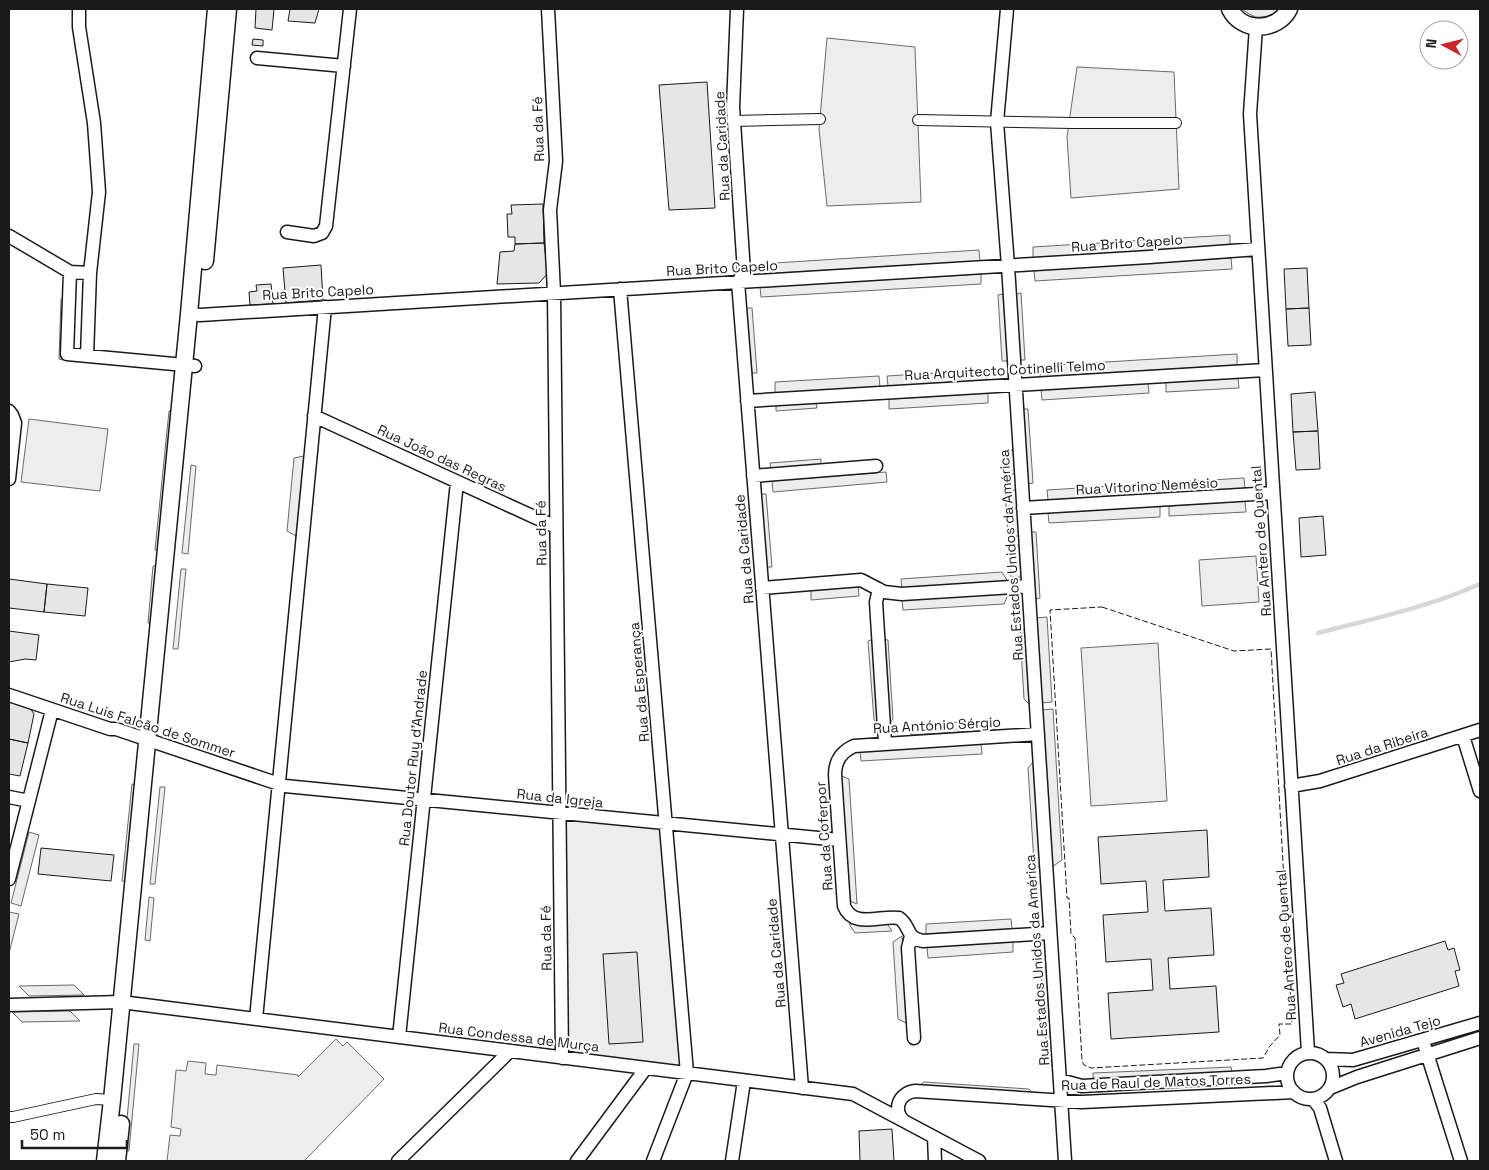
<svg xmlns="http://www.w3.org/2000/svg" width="1489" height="1170" viewBox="0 0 1489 1170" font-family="'Space Grotesk',sans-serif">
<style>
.built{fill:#ededed;stroke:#6a6a6a}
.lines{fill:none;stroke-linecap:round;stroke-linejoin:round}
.stream{stroke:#d7d7d7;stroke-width:4.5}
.building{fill:#e6e6e6;stroke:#1a1a1a}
.pedestrian-casing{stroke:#1a1a1a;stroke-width:12}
.minor-casing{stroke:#1a1a1a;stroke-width:15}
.tertiary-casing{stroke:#1a1a1a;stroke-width:19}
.pedestrian{stroke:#fff;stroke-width:10}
.minor{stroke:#fff;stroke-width:12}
.tertiary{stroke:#fff;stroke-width:16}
.fence{stroke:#1a1a1a;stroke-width:1;stroke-dasharray:6 2.5;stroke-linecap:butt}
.labels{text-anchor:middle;stroke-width:4;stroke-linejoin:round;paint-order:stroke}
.street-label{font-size:14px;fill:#1a1a1a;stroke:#fff}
</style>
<rect width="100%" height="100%" fill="#fff"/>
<path class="built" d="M 1242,9 L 1280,9 L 1272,15 L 1265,17 L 1256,17 L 1249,14 Z
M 827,38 L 915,47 L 921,202 L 827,206 L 819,129 Z
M 1077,67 L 1174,72 L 1179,189 L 1071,198 L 1067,137 Z
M 1230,235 L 1230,246 L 1033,258 L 1033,247 Z
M 979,250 L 980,261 L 760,274 L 759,264 Z
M 1231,258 L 1232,269 L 1035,281 L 1034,270 Z
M 981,274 L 981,284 L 761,297 L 760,287 Z
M 1021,293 L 1025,360 L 1020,360 L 1016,294 Z
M 1003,294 L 1008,361 L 1002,361 L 998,295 Z
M 61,299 L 65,300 L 63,360 L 59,359 Z
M 746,308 L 752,308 L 757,373 L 752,373 Z
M 1237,354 L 1237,365 L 1040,377 L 1040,366 Z
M 986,370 L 987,380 L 888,386 L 887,376 Z
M 879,376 L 880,387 L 775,393 L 775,382 Z
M 1238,378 L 1239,388 L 1166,392 L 1166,382 Z
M 1148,383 L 1149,393 L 1042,400 L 1041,389 Z
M 988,393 L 988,403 L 889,409 L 889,399 Z
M 816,403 L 817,408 L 776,411 L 776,405 Z
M 1023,409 L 1028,409 L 1033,483 L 1028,484 Z
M 169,411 L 174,412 L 160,551 L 155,550 Z
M 29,419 L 108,429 L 100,491 L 21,482 Z
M 1013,450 L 1015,474 L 1004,474 L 1003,451 Z
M 304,456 L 296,536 L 287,531 L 294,458 Z
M 821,459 L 821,465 L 771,469 L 770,463 Z
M 191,465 L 196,466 L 188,554 L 182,553 Z
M 886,472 L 887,482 L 773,492 L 772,481 Z
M 1244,478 L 1245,489 L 1048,500 L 1047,490 Z
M 1005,490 L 1016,490 L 1019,536 L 1008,537 Z
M 761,494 L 766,494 L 772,567 L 767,567 Z
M 1245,501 L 1246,512 L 1169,516 L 1169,506 Z
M 1160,506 L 1160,517 L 1049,523 L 1048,513 Z
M 1031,532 L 1036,532 L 1040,598 L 1035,599 Z
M 1019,545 L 1021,577 L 1011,577 L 1009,546 Z
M 1256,556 L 1259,602 L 1202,606 L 1199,560 Z
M 153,566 L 159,566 L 153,624 L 148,623 Z
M 181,569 L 186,569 L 178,649 L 173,649 Z
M 1002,572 L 1008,582 L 902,589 L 901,579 Z
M 858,585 L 859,596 L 811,600 L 811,589 Z
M 1009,593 L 1004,604 L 903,610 L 902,600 Z
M 1047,617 L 1052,702 L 1042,703 L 1036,618 Z
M 1025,628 L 1029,704 L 1024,699 L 1020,633 Z
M 873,639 L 879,725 L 874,720 L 868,641 Z
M 883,639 L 888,640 L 893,719 L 889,724 Z
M 1158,643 L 1167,801 L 1091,806 L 1081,648 Z
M 1053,709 L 1062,860 L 1052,867 L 1042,710 Z
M 994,720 L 995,730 L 911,735 L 910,725 Z
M 981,744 L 982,754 L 861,761 L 860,751 Z
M 1033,762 L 1040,868 L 1034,863 L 1028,768 Z
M 839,775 L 849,779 L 857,904 L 847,900 Z
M 132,784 L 137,785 L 128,882 L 122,881 Z
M 160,787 L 165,787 L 155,884 L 150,884 Z
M 559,813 L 666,823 L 687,1073 L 562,1058 Z
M 29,832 L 39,835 L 21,906 L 11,903 Z
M 149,897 L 154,898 L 150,941 L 145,940 Z
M 9,912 L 19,914 L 9,953 Z
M 1011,919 L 1012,929 L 926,934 L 926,924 Z
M 886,922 L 892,931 L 855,933 L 849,924 Z
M 902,936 L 908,1024 L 898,1019 L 893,942 Z
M 1013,942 L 1013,952 L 928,958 L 927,947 Z
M 1046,966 L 1052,1066 L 1047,1061 L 1041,971 Z
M 74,985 L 84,995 L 29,996 L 19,986 Z
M 70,1011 L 80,1021 L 22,1022 L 12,1012 Z
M 336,1039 L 343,1046 L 347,1042 L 384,1079 L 304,1161 L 167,1161 L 170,1135 L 180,1136 L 181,1129 L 171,1127 L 176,1070 L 186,1071 L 188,1061 L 206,1063 L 205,1074 L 216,1075 L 217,1065 L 298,1075 L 298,1077 Z
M 134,1044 L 139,1044 L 129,1151 L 124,1151 Z
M 1231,1067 L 1232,1072 L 1093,1079 L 1093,1073 Z
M 924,1082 L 1029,1089 L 1034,1094 L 918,1087 Z"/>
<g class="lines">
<path class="stream" d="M 1318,633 C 1372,619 1429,607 1480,584"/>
</g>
<path class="building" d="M 256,9 L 274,9 L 272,30 L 255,28 Z
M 290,9 L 319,9 L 315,23 L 288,21 Z
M 253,39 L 263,40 L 263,46 L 252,45 Z
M 707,82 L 715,208 L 669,210 L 659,85 Z
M 543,204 L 544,243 L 515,244 L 515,237 L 508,237 L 507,214 L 512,214 L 511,205 Z
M 544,243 L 548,273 L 539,283 L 497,284 L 500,252 L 514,251 L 515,244 Z
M 321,265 L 323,300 L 286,303 L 283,268 Z
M 1307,268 L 1309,308 L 1286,309 L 1284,269 Z
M 271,284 L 273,304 L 250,305 L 249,292 L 257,291 L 256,285 Z
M 1309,308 L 1311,345 L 1288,346 L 1286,309 Z
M 1315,392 L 1318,431 L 1293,432 L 1291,394 Z
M 1318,431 L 1320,469 L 1296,470 L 1293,432 Z
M 1323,516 L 1326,555 L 1301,557 L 1299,518 Z
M 9,579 L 47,584 L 44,612 L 9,608 Z
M 47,584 L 88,588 L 85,616 L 44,612 Z
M 9,631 L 39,635 L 36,660 L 25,659 L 9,662 Z
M 9,702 L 30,708 L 34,714 L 28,743 L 9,739 Z
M 9,739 L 28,743 L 20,776 L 9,774 Z
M 1207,830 L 1209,877 L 1163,880 L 1165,911 L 1211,908 L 1214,955 L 1168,958 L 1170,989 L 1216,986 L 1219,1032 L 1111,1039 L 1108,993 L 1153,990 L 1151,959 L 1106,962 L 1103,915 L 1148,912 L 1146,881 L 1101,884 L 1098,837 Z
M 41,848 L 114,855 L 111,881 L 38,874 Z
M 1445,941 L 1448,950 L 1454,948 L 1460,970 L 1455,971 L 1459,986 L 1355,1019 L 1351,1004 L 1343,1007 L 1336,985 L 1344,983 L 1341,974 Z
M 637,952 L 643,1042 L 609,1044 L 603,954 Z
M 892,1129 L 894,1161 L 860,1161 L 859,1131 Z"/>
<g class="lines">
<g class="pedestrian-casing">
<path id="pedestrian" d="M 918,120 L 1073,123 L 1176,123
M 734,121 L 820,119
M 9,1117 L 13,1117 L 96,1099 L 112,1100"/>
</g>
<g class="minor-casing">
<path id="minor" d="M 79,9 L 79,27 L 94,123 L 99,192 L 90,273
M 548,9 L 556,161 L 550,210 L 554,293 L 562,1058
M 737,9 L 733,107 L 744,272 L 738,282 L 802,1088
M 1007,9 L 997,122 L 1008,266 L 1065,1161
M 1256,27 L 1250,114 L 1308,1052
M 257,58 L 344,66
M 287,232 L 314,236 L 322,233 L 326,226 L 350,9
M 9,236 L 70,272 L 90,273 L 87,356
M 70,272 L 67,354 L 195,366
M 620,289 L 687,1073 L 653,1161
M 189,314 L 200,315 L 1149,257 L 1258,249
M 747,401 L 1265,370
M 9,411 L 12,415 L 15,423 L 9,479
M 314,416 L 556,527
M 753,476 L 876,466
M 1023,508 L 1273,493
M 762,588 L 861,580 L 884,592 L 902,594 L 1028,586
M 879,589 L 876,602 L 885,743
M 9,695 L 110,729 L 116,729 L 285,786 L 839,840
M 1038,734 L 854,746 C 841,752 835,761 835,775 L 844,906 C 853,929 881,915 899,918 C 911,926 905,938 923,941 L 1050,933
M 1463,736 L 1480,791
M 1291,786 L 1320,781 L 1480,730
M 9,797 L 29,801
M 9,879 L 52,710
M 911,936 L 908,948 L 914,1038
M 9,1005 L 121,1002 L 853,1094 L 979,1161
M 256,1019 L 325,307
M 399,1037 L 457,482
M 1425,1047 L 1461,1161
M1287 1076a23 23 0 1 1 46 0a23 23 0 1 1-46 0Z
M 1326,1059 L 1353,1060 L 1480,1023
M 1060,1080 L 1082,1086 L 1266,1076 L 1287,1073
M 1330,1088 L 1357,1077 L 1480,1038
M 1313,1099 L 1320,1108 L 1336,1161
M 904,1121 C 892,1110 899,1093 915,1091 L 1082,1102 L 1294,1092
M 934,1137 L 935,1161
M 398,1161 L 510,1051
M 577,1161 L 646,1068
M 732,1161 L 744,1081"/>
</g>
<g class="tertiary-casing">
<path id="tertiary" d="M 1230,9 C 1242,33 1277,32 1289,9
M 205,261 L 228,9
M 105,1161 L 112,1100 L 189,314 L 216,9
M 117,1161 L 121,1124"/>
</g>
<use href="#pedestrian" class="pedestrian"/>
<use href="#minor" class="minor"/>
<use href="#tertiary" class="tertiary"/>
<path class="fence" d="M 1102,607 L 1234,651 L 1271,649 L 1292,1024 L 1279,1024 L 1280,1035 L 1270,1046 L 1263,1058 L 1091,1068 L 1084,1065 L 1082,1061 L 1075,938 L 1071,934 L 1069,898 L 1067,898 L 1050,610 Z"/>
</g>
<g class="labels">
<g class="street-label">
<text transform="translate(538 129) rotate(-92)" y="5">Rua da Fé</text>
<text transform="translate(722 146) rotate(-93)" y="5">Rua da Caridade</text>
<text transform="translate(1127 243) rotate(-4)" y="5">Rua Brito Capelo</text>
<text transform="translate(722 268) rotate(-3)" y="5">Rua Brito Capelo</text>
<text transform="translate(318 292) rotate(-3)" y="5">Rua Brito Capelo</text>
<text transform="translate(1005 370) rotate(-3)" y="5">Rua Arquitecto Cotinelli Telmo</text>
<text transform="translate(442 458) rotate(25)" y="5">Rua João das Regras</text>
<text transform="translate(1147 486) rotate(-3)" y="5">Rua Vitorino Nemésio</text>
<text transform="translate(541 533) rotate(-91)" y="5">Rua da Fé</text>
<text transform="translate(1261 541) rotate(-94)" y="5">Rua Antero de Quental</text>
<text transform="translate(744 549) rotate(-95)" y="5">Rua da Caridade</text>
<text transform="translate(1011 555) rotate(-94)" y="5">Rua Estados Unidos da América</text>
<text transform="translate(639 682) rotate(-95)" y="5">Rua da Esperança</text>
<text transform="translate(148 725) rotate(18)" y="5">Rua Luis Falcão de Sommer</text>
<text transform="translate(937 725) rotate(-3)" y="5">Rua António Sérgio</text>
<text transform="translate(1382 746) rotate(-18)" y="5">Rua da Ribeira</text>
<text transform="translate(413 758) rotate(-84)" y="5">Rua Doutor Ruy d'Andrade</text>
<text transform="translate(560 798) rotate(6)" y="5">Rua da Igreja</text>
<text transform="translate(824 836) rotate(-94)" y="5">Rua da Coferpor</text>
<text transform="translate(546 938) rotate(-91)" y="5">Rua da Fé</text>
<text transform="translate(1286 945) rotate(-94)" y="5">Rua Antero de Quental</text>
<text transform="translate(776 953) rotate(-95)" y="5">Rua da Caridade</text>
<text transform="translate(1037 960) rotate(-94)" y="5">Rua Estados Unidos da América</text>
<text transform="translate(1400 1031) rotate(-16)" y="5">Avenida Tejo</text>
<text transform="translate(519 1037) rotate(7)" y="5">Rua Condessa de Murça</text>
<text transform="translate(1156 1082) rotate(-2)" y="5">Rua de Raul de Matos Torres</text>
</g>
</g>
<rect width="1489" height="1170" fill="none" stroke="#1a1a1a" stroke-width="20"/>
<g transform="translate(1444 45) rotate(277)"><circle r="24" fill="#ffffff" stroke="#a3a3a3"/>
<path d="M0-4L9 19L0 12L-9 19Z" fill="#c62828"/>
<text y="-8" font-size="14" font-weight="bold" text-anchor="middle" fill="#1a1a1a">N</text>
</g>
<path d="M22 1140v8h105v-8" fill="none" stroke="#1a1a1a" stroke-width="2.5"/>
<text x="30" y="1140" font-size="15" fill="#1a1a1a" stroke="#ffffff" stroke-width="4" paint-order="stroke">50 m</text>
</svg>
